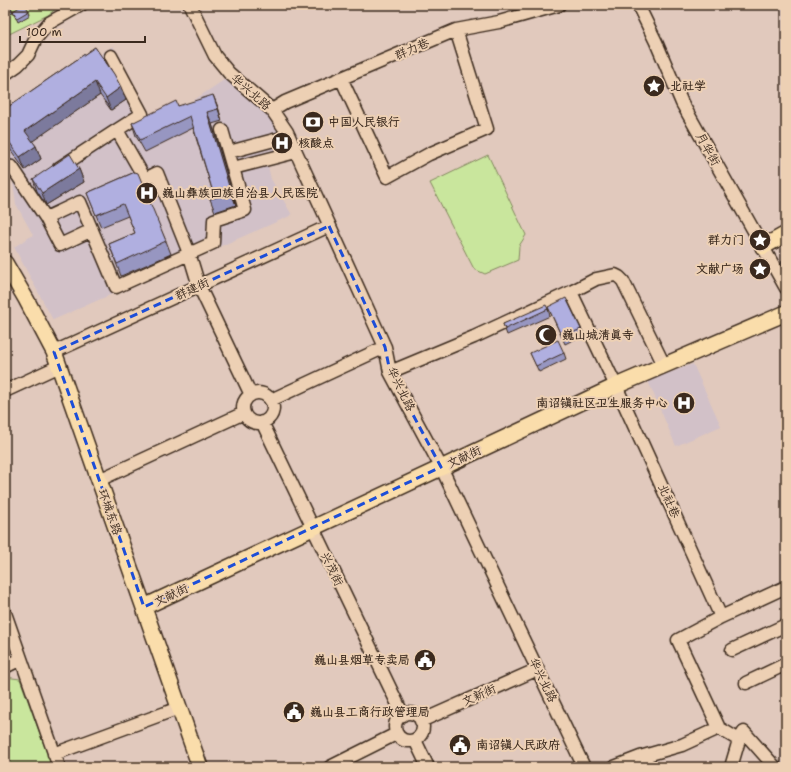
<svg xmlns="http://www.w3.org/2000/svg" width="791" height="772" viewBox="0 0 791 772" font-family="'Shantell Sans','LXGW WenKai TC',sans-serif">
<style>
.built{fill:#d2c1c8}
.green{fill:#c9e69d;stroke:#82885e}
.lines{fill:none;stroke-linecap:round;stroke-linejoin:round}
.minor-casing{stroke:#3b2a1e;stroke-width:15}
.major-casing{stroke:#3b2a1e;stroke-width:18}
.minor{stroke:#edd0b4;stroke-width:12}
.major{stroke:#faddab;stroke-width:15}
.wall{fill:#9796c1;stroke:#3b2a1e}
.shaded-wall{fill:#7b7a9d;stroke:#3b2a1e}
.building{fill:#b0afe0;stroke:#3b2a1e}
.marked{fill:none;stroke:#1d4ed8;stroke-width:3;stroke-dasharray:8 5;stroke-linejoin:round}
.labels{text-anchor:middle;stroke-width:4;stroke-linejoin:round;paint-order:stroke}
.street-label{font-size:12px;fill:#3b2a1e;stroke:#edd0b4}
.poi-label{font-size:12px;font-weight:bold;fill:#3b2a1e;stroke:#edd0b4;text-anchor:start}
</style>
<rect width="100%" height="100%" fill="#e1c9bd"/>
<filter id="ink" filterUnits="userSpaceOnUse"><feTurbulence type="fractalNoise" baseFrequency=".025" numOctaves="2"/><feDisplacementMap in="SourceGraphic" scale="8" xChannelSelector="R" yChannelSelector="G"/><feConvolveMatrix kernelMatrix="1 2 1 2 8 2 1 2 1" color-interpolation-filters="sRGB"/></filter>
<g filter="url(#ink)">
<path class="built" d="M 113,46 L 155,126 L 227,78 L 266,109 L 285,134 L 290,153 L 267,162 L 271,179 L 292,215 L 53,320 L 14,247 L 33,235 L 16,204 L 13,182 L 5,168 L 5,118 Z
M 693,364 L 721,426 L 676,446 L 648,381 Z"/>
<path class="green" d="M 5,5 L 61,5 L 48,15 L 5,36 Z
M 488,155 L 526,235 L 519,246 L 518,260 L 485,274 L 474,269 L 430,183 Z
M 5,677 L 20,679 L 52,767 L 5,767 Z"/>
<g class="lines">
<g class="minor-casing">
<path id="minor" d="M 190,5 L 215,56 L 229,73 L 272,110 L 287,132 L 385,347 L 390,372 L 441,467 L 584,767
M 638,5 L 656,42 L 682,103 L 786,288
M 111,56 L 142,114 L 117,130
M 5,74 L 18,65 L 28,55 L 36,38 L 49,23 L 81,5
M 341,78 L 387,177 L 429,154 L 487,129 L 456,30
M 272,110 L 285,102 L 456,30 L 499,22 L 559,5
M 229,152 L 289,136
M 5,166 L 12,167 L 46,218 L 80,202 L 116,287 L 213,243 L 214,220 L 245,210 L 222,130
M 59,168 L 117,130 L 145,179 L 157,173 L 189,253 L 199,286 L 251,395
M 233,168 L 296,152
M 46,218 L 60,245 L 92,230
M 571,292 L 616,386 L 721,617
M 54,352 L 329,226
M 390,372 L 474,337 L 571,292 L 596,279 L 615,275 L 619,277 L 623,281 L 664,365
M 5,391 L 59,366
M243 408a15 15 0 1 1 30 0a15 15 0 1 1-30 0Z
M 271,400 L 385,347
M 262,422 L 403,715
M 99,480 L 244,413
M 5,613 L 59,767
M 732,650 L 786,625
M 5,667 L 21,659
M 746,683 L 786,664
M395 727a14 14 0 1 1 28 0a14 14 0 1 1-28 0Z
M 421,721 L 538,669
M 415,740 L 428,767
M 739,740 L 744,732 L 775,767
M 54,754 L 179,708
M 640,757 L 682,745 L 719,728
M 330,767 L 396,734
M 614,767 L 640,757 L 652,767
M 731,767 L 739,740 L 719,728 L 678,640 L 721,617 L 786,587"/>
</g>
<g class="major-casing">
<path id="major" d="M 763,247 L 786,234
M 5,263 L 26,299 L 54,352 L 200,767
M 144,607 L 616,386 L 786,313"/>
</g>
<use href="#minor" class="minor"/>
<use href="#major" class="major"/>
</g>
<path class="wall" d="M 5,5 L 11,7 L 13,12 L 5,16 Z
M 13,11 L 29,11 L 30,15 L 18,22 Z
M 5,25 L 8,33 L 5,34 Z
M 95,47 L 126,100 L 111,110 L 100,95 L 32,141 L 36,146 L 41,159 L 25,170 L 5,142 L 5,109 Z
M 178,106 L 218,107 L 222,121 L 212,124 L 236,205 L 215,212 L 210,199 L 212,189 L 193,128 L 145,152 L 136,136 L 132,123 Z
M 79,169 L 84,182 L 46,205 L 37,191 L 33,179 Z
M 135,172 L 166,241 L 171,254 L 121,276 L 109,244 L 135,233 L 128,216 L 101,227 L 87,193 Z
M 548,307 L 581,329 L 583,335 L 565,344 Z
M 548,309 L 550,316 L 507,335 L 503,324 Z
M 530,353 L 564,353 L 566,359 L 539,372 Z"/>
<path class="shaded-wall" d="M 95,82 L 100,95 L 30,143 L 25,131 Z
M 121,87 L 126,100 L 111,110 L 106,98 Z
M 213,95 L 218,107 L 222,121 L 218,109 Z
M 207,112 L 212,124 L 236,205 L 231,193 Z
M 36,146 L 41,159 L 25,170 L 20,157 Z
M 79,169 L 84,182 L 46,205 L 42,193 Z"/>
<path class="building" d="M 5,5 L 10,5 L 11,7 L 5,10 Z
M 23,5 L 25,5 L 29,11 L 17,18 L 13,11 Z
M 95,47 L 114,74 L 121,87 L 106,98 L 95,82 L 25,131 L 36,146 L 20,157 L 5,136 L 5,109 Z
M 213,95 L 218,109 L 207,112 L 231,193 L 210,199 L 208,190 L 212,189 L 190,116 L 140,140 L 132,123 L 176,101 L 178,106 Z
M 70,154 L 79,169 L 42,193 L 33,179 Z
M 135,172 L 138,173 L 166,241 L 117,264 L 109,244 L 135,233 L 123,204 L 96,215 L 87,193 Z
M 784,261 L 786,264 L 786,269 L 785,270 L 781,262 Z
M 566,298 L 581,329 L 562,337 L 548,307 Z
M 546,305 L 548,309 L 505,329 L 503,324 Z
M 558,340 L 564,353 L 536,366 L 530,353 Z"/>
</g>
<path class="marked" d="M 329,226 L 385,347 L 390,372 L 441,467 L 144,607 L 54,352 Z"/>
<defs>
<g id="sight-disc" transform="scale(1.15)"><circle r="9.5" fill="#3b2a1e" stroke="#edd0b4"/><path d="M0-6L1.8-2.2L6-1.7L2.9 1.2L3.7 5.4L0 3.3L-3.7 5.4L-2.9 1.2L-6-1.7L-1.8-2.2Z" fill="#fff"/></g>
<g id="bank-disc" transform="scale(1.15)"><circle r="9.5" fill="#3b2a1e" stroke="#edd0b4"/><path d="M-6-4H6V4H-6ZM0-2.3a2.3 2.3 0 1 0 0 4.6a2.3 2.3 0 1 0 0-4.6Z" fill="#fff"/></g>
<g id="hospital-disc" transform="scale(1.15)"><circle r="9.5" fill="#3b2a1e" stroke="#edd0b4"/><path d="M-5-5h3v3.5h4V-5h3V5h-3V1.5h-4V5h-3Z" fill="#fff"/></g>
<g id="mosque-disc" transform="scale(1.15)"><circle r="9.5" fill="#3b2a1e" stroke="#edd0b4"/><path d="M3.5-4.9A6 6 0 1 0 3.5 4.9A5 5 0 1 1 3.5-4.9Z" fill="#fff"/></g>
<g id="civic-disc" transform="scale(1.15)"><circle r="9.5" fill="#3b2a1e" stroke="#edd0b4"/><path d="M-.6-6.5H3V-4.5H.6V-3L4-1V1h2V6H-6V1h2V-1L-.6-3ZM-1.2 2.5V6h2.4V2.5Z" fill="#fff"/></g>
</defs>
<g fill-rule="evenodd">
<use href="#sight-disc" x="654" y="86"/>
<use href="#bank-disc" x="313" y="122"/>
<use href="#hospital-disc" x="282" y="143"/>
<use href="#hospital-disc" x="147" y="193"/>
<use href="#sight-disc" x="760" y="240"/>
<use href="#sight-disc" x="760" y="269"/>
<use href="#mosque-disc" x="546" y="335"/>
<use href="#hospital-disc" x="684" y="403"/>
<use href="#civic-disc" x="425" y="660"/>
<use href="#civic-disc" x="294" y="712"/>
<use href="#civic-disc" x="460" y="745"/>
</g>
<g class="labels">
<g class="street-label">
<text transform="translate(412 49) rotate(-23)" y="4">群力巷</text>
<text transform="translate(251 92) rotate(41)" y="4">华兴北路</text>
<text transform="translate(708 149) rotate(61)" y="4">月华街</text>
<text transform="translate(192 289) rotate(-25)" y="4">群建街</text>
<text transform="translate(401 389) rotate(64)" y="4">华兴北路</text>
<text transform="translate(464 457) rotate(-25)" y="4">文献街</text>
<text transform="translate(669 501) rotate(66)" y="4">北社巷</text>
<text transform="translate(110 512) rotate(70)" y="4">环城东路</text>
<text transform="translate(332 569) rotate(64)" y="4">兴茂街</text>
<text transform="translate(171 595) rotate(-25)" y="4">文献街</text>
<text transform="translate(543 680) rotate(64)" y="4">华兴北路</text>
<text transform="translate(479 695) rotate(-24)" y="4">文新街</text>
</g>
<g class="poi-label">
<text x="670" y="90">北社学</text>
<text x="328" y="126">中国人民银行</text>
<text x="298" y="147">核酸点</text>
<text x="162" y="197">巍山彝族回族自治县人民医院</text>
<text x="744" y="244" text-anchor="end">群力门</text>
<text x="744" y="273" text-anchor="end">文献广场</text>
<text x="562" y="339">巍山城清真寺</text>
<text x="668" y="407" text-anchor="end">南诏镇社区卫生服务中心</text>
<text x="410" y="664" text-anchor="end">巍山县烟草专卖局</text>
<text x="310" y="716">巍山县工商行政管理局</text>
<text x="476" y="749">南诏镇人民政府</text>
</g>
</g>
<rect width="791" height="772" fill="none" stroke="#edd0b4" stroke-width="20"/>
<rect x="10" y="10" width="771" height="752" fill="none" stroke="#3b2a1e" stroke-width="1.5" filter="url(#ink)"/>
<path d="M20 36v6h125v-6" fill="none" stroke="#3b2a1e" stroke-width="2"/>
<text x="26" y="36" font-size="12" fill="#3b2a1e" stroke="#edd0b4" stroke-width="3" paint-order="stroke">100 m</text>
</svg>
